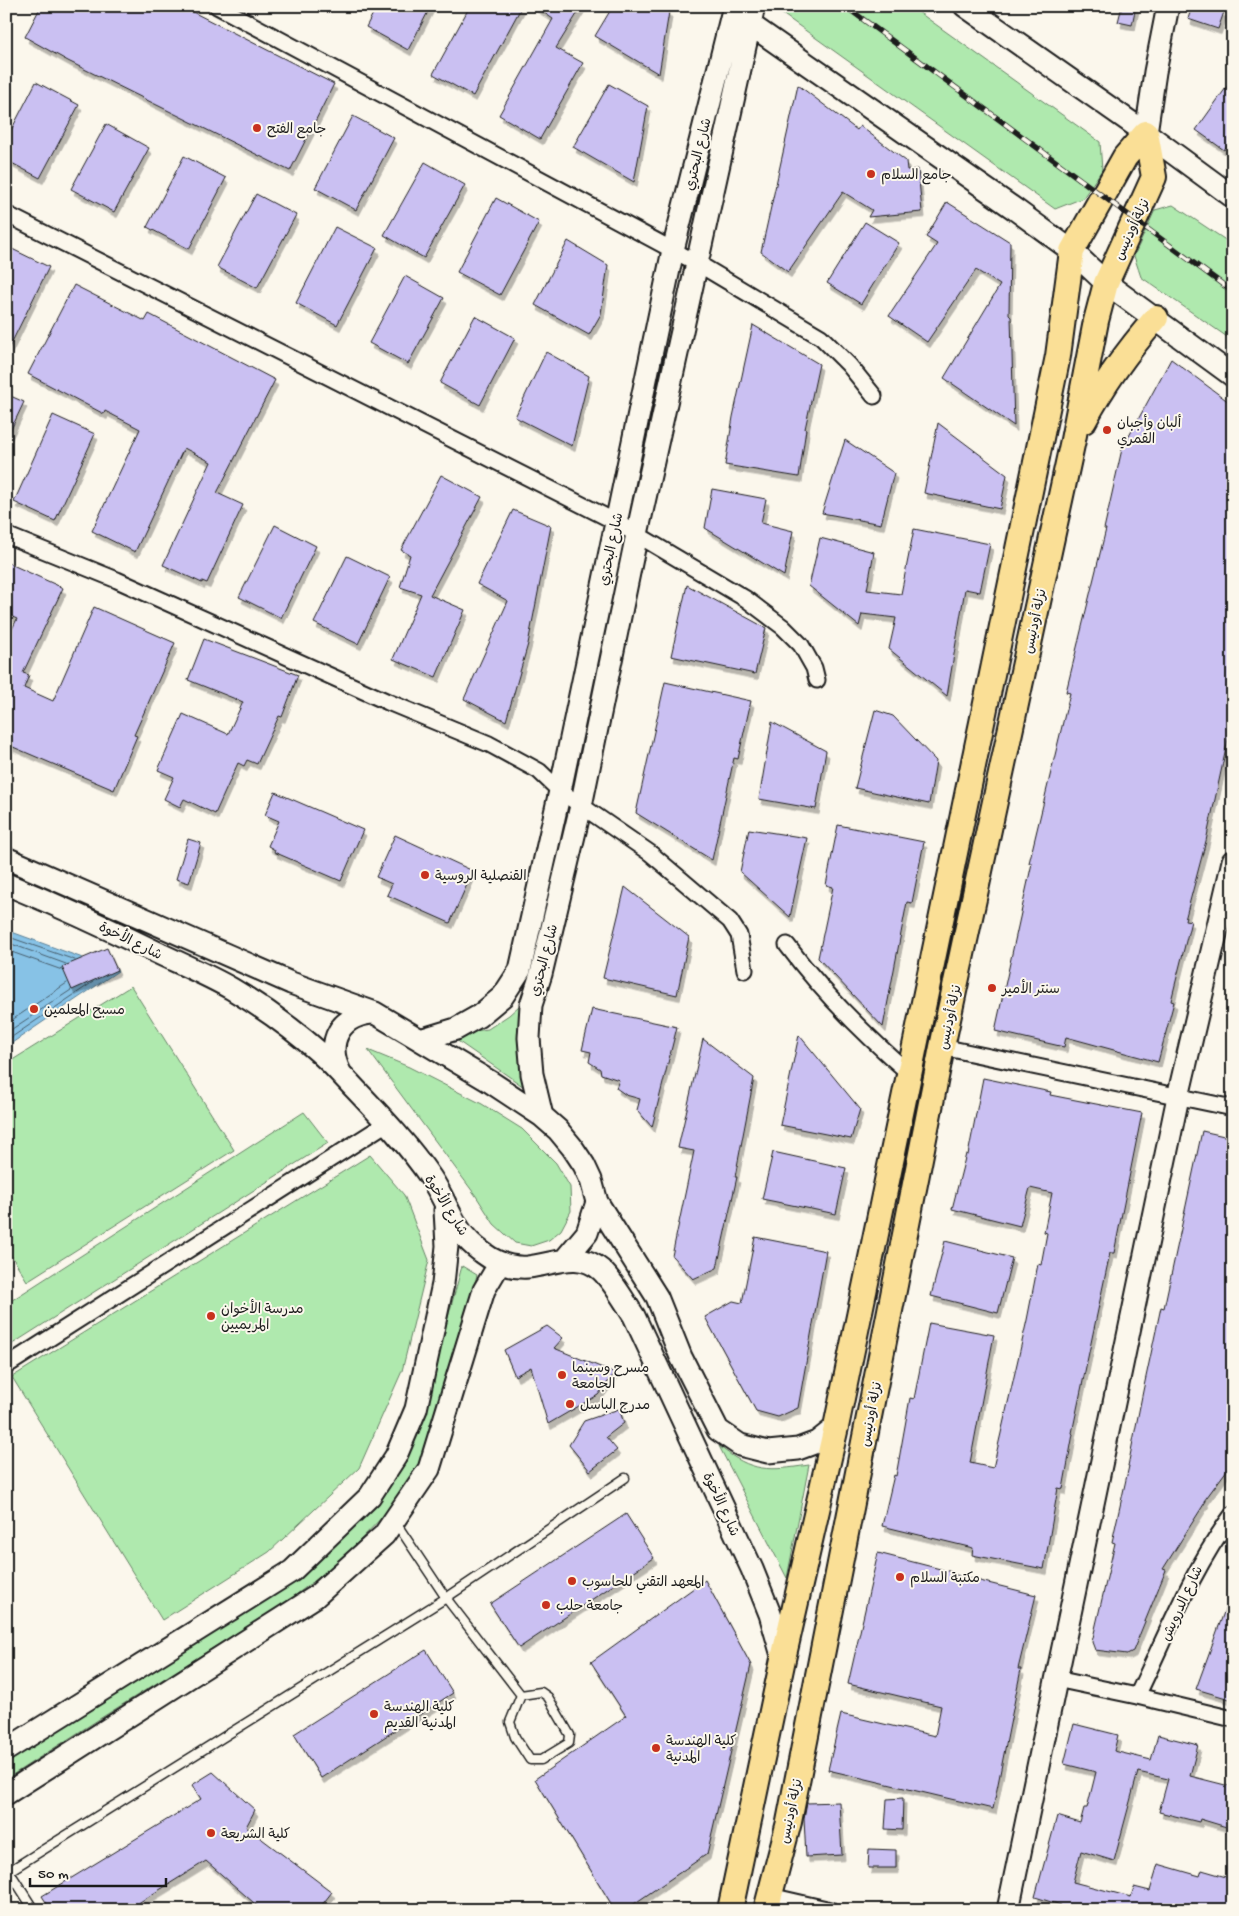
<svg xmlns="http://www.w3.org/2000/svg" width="1239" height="1916" viewBox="0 0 1239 1916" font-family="'Gochi Hand','Playpen Sans Arabic',sans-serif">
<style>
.green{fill:#afe9ae;stroke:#668265}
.water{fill:#87c2e6;stroke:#5c8095}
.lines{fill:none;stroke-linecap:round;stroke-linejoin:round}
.shore{stroke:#475e6d;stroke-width:1}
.building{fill:#cac0f2;stroke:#1c1c1c;filter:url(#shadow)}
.lane-casing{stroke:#1c1c1c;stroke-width:11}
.street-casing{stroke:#1c1c1c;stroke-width:19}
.secondary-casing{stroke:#1c1c1c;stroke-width:25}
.primary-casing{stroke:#1c1c1c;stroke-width:28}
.lane{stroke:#fbf7ec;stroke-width:8}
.street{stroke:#fbf7ec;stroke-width:15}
.secondary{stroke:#fbf7ec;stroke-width:21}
.primary{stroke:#fadf96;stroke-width:24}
.rail-casing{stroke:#1c1c1c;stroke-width:5.5}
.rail{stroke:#fbf7ec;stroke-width:4;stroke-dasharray:11;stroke-linecap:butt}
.poi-dot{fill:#c8321e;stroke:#fbf7ec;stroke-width:2}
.labels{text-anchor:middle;stroke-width:4;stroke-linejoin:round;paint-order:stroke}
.poi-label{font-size:14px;fill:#1c1c1c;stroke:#fbf7ec;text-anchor:start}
.street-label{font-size:14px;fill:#1c1c1c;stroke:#fbf7ec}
</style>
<defs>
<filter id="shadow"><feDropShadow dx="3" dy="5.5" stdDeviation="0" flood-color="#0004"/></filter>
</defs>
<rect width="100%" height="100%" fill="#fbf7ec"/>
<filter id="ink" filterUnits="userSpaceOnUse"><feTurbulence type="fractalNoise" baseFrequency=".02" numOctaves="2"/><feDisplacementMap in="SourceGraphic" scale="10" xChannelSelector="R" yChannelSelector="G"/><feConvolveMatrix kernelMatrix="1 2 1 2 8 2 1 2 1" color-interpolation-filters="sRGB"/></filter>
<g filter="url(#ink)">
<path class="green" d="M 781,6 L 910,6 L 1100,142 L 1102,170 L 1083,198 L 1055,209 L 781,13 Z
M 1173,205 L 1233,245 L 1233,341 L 1141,277 L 1134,256 L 1155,210 Z
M 131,986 L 234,1150 L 27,1281 L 6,1247 L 6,1064 Z
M 530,996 L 524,1087 L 449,1035 L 488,1029 L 509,1015 Z
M 368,1050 L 409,1067 L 482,1104 L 522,1129 L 556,1163 L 570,1187 L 571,1211 L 561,1230 L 549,1240 L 531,1246 L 515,1243 L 494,1224 L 476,1196 Z
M 304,1112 L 328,1143 L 6,1348 L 6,1304 Z
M 370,1155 L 404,1195 L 429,1260 L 402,1371 L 359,1468 L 269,1552 L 162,1620 L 12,1377 Z
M 462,1266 L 477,1275 L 427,1448 L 408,1483 L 388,1511 L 340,1561 L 288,1601 L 101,1718 L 6,1779 L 6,1759 L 313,1565 L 422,1413 Z
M 719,1446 C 752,1473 769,1471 809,1465 L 787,1578 Z"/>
<path class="water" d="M 9,931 L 118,971 L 6,1047 L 6,932 Z"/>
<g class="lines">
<path class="shore" d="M 6,936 L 75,960
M 6,942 L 66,964
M 6,950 L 62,970
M 6,1024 L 67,983
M 6,1033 L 71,990
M 6,1041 L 93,982"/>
</g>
<path class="building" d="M 41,6 L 181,6 L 334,84 L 290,171 L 68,61 L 25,37 Z
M 377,6 L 431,6 L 408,50 L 366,27 Z
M 470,6 L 522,6 L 473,96 L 433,74 Z
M 534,6 L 582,6 L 556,48 L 583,63 L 540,139 L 499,115 L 553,19 Z
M 613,6 L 659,6 L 669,12 L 659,74 L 595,36 Z
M 1122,6 L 1136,6 L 1132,25 L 1118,22 Z
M 1192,6 L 1206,6 L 1224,12 L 1218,29 L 1188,19 Z
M 1233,78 L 1233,137 L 1224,150 L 1196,130 Z
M 36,82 L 79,105 L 40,178 L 6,160 L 6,140 Z
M 609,84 L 648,106 L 634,182 L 573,147 Z
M 798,85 L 857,130 L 860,126 L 906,161 L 907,170 L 918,169 L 922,212 L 868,217 L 872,210 L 843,192 L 788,272 L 761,252 Z
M 353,116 L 394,138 L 356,210 L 315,188 Z
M 106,124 L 149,148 L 114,212 L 71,189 Z
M 184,156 L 226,178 L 189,249 L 147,227 Z
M 425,162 L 465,185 L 424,258 L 384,235 Z
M 256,194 L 296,215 L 257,288 L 217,267 Z
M 496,198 L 539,222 L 500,295 L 457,272 Z
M 947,202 L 1010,242 L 1009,315 L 1011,317 L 1014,426 L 944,378 L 1000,285 L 976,270 L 927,342 L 889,316 L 937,244 L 926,237 Z
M 865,222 L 899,243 L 861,304 L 827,283 Z
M 335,227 L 377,248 L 337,325 L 296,303 Z
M 568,241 L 608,265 L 601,314 L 589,335 L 535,305 Z
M 6,246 L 49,267 L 6,354 Z
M 405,276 L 444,298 L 408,364 L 369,343 Z
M 74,285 L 145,321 L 149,314 L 275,380 L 217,493 L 243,505 L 207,583 L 202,581 L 202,583 L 163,565 L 211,462 L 184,448 L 135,552 L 92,531 L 140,429 L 105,411 L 104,414 L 28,374 Z
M 475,316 L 515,338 L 480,405 L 440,383 Z
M 753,325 L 819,364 L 805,429 L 806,429 L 799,477 L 725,465 L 733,417 Z
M 546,352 L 589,376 L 572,446 L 515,417 Z
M 1171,359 L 1233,405 L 1233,716 L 1206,841 L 1185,920 L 1191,921 L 1171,1001 L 1174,1002 L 1158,1062 L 1066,1037 L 1064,1047 L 995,1031 L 1032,863 L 1029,863 L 1070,693 L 1066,692 L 1106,529 L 1104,529 L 1122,449 Z
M 6,394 L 24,402 L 6,440 Z
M 53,415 L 95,434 L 55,521 L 14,502 Z
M 938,423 L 1007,475 L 1000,509 L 924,493 Z
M 845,440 L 894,473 L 881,524 L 822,513 Z
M 441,475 L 482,497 L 430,595 L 465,610 L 436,677 L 393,659 L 421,594 L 400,587 L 410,555 L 401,550 Z
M 712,489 L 766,499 L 761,523 L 793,531 L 784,576 L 705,528 Z
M 513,510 L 551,526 L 528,644 L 506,721 L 464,699 L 508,601 L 477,584 Z
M 275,525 L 316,546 L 281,618 L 239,597 Z
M 914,529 L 990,544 L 980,592 L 965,589 L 947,696 L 889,649 L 896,618 L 862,614 L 859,626 L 809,586 L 820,538 L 874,552 L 867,590 L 901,594 Z
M 347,556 L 390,577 L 358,644 L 314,623 Z
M 6,562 L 63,588 L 23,673 L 29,675 L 24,688 L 53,701 L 94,607 L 175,643 L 134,735 L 137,736 L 114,790 L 6,744 L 6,641 L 17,619 L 6,614 Z
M 687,585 L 766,628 L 755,674 L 671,656 Z
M 204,639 L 298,675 L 282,717 L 279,716 L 257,764 L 247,760 L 244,766 L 238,763 L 215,814 L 184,799 L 180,807 L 164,799 L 174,777 L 158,770 L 183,714 L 228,734 L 243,702 L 188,680 Z
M 665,682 L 751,701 L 738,759 L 734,758 L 712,860 L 636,813 Z
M 875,710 L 893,716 L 936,761 L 929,804 L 855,788 Z
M 772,722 L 826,751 L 816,809 L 759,799 Z
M 275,792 L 363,830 L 341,881 L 274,852 L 275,850 L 268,846 L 279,821 L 265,815 Z
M 838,825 L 924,842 L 912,903 L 907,902 L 883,1027 L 818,958 L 833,887 L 826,885 Z
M 749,829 L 807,838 L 790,917 L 740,872 Z
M 395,835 L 473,871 L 450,923 L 387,895 L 392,884 L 376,877 Z
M 188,839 L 201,843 L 189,883 L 176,879 Z
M 625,887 L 689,937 L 677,995 L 603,978 Z
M 107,948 L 117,970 L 72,990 L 62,967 Z
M 592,1009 L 677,1027 L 652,1127 L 637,1110 L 640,1099 L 626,1095 L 616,1088 L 619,1080 L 601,1074 L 600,1069 L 589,1062 L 591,1052 L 582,1050 Z
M 799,1035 L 860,1109 L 851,1139 L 780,1125 Z
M 703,1039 L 754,1078 L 735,1177 L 737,1177 L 717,1268 L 693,1279 L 672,1256 L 694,1151 L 678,1148 Z
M 983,1078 L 1051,1092 L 1050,1095 L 1142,1113 L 1114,1253 L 1110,1253 L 1072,1433 L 1073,1434 L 1063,1489 L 1058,1488 L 1044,1569 L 972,1555 L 973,1548 L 882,1526 L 894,1475 L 896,1476 L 910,1398 L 914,1399 L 929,1323 L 994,1335 L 970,1463 L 993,1468 L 1027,1320 L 1038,1264 L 1041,1265 L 1047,1233 L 1044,1232 L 1052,1193 L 1030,1188 L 1020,1226 L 952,1209 L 966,1154 L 968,1155 Z
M 1202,1131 L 1233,1138 L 1233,1462 L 1204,1501 L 1206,1501 L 1163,1569 L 1166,1570 L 1133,1651 L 1127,1654 L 1095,1650 L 1092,1642 L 1115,1543 L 1112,1542 L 1129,1466 L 1128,1466 L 1143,1391 L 1161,1307 L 1164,1308 Z
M 773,1152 L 846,1168 L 836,1214 L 762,1199 Z
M 755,1237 L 826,1251 L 798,1408 L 778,1417 L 756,1411 L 705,1317 L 733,1301 L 742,1303 Z
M 945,1241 L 1012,1258 L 998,1313 L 931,1296 Z
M 547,1326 L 563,1338 L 554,1348 L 615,1373 L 598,1395 L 548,1424 L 531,1367 L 515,1376 L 504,1350 Z
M 619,1409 L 624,1423 L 606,1437 L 617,1450 L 590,1471 L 569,1445 L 584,1421 Z
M 626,1514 L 654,1558 L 519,1648 L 490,1604 Z
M 878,1553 L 952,1572 L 952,1574 L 1036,1595 L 1018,1669 L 1021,1669 L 993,1809 L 828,1770 L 841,1714 L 935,1736 L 941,1706 L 848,1684 Z
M 705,1580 L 751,1665 L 707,1854 L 625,1910 L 615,1910 L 535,1779 L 626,1716 L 591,1662 Z
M 1231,1593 L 1233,1594 L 1233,1700 L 1196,1689 Z
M 426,1650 L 453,1693 L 321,1778 L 294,1734 Z
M 1074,1724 L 1118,1735 L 1114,1751 L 1151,1760 L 1158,1735 L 1198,1745 L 1190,1776 L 1233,1787 L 1233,1829 L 1200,1819 L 1199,1822 L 1159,1812 L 1168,1779 L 1138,1772 L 1114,1861 L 1081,1851 L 1073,1882 L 1131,1897 L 1134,1887 L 1150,1891 L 1158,1864 L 1200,1876 L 1202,1870 L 1233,1879 L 1233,1910 L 1060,1910 L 1061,1905 L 1035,1897 L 1057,1816 L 1080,1823 L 1084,1808 L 1087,1808 L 1096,1772 L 1064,1764 Z
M 213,1772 L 255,1810 L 246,1827 L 332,1892 L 318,1910 L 262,1910 L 206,1861 L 127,1910 L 51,1910 L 42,1896 L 201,1799 L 192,1785 Z
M 903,1798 L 902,1830 L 885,1829 L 887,1799 Z
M 839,1802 L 842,1855 L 806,1857 L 804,1819 L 807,1803 Z
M 869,1849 L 896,1850 L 896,1868 L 868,1868 Z"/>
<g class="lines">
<g class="lane-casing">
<path id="lane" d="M 396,1523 L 446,1598 L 521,1695
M 541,1692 L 548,1697 L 570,1735 L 569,1743 L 541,1760 L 530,1760 L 515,1737 L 510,1722 L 521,1695 Z
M 6,1866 L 34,1910
M 6,1873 L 446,1598 L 625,1478"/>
</g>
<g class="street-casing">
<path id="street" d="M 217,6 L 697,263 L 821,337 L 849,365 L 874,396
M 6,214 L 616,522 L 746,599 L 783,627 L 801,645 L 814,668 L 817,680
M 6,535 L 117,580 L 388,702 L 489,744 L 539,771 L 560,791 L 650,853 L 730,921 L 739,935 L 745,970
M 787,945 C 822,992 865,1035 909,1073
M 942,1047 L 1233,1108
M 6,1366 L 387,1123
M 1056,1679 L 1137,1696 L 1233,1719
M 1137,1696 C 1167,1634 1192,1569 1233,1514
M 770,1896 L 831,1910"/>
</g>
<g class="secondary-casing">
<path id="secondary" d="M 965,6 L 1146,133 L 1233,197
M 741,18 L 1016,210 L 1072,251 L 1106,283 L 1233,376
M 1146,133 L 1155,72 L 1168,6
M 6,858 L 291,983 L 375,1013 L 489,1081 L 542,1116 L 558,1130 L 572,1147 L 584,1165 L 591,1180 L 597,1202 L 657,1297 L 681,1357 L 718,1430 L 740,1445 L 768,1452 L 798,1449 L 817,1442 L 836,1427
M 6,884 C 57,905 107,928 156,952 C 181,964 208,975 232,989 C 269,1011 313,1043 342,1075 C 373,1108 406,1141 431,1178 C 451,1208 451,1230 483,1253 C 496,1263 512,1268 528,1267 C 555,1264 578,1250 601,1270 C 614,1282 624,1301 634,1316 L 752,1569 L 770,1614 L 783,1659
M 420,1040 L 456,1029 L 479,1016 L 503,996 L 520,970 L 560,791 L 673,250 L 734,6
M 340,1072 C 325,1042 340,1014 375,1013
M 542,1116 L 532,1074 L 529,1038 L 531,1005 L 541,974 L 581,806 L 637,534 L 754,6
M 566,1258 L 587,1233 L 597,1202
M 6,1750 L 292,1571 L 370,1496 L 396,1456 L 416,1409 L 443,1284 L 447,1246 L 445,1210
M 6,1794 L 315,1597 L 384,1535 L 429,1469 L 484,1290 L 500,1263
M 1008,1910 L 1178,1097 L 1233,861"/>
</g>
<g class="primary-casing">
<path id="primary" d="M 1084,421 C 1104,383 1128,350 1156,318
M 730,1910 L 783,1659 L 836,1427 L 1058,356 L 1072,251 L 1125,157 L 1146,133
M 766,1910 L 789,1822 L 942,1047 L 1073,440 L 1096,321 L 1106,283 L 1154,177 L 1146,133"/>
</g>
<use href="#lane" class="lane"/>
<use href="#street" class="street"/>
<use href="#secondary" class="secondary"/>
<use href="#primary" class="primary"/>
<g class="rail-casing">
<path id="rail" d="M 845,6 L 1233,292"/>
</g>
<use href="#rail" class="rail"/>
</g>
</g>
<g class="poi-dot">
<circle cx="257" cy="128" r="5"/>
<circle cx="871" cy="174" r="5"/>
<circle cx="1107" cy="430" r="5"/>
<circle cx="425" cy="875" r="5"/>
<circle cx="992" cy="988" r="5"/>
<circle cx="34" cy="1009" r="5"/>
<circle cx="211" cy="1316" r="5"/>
<circle cx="562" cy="1375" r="5"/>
<circle cx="570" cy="1404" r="5"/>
<circle cx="900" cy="1577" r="5"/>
<circle cx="572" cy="1581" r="5"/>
<circle cx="546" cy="1605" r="5"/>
<circle cx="374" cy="1714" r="5"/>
<circle cx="656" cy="1748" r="5"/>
<circle cx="211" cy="1833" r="5"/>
</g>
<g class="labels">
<g class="poi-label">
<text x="267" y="133">جامع الفتح</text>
<text x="881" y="179">جامع السلام</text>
<text x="1117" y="427">ألبان وأجبان<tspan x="1117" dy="16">القمري</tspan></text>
<text x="435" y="880">القنصلية الروسية</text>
<text x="1002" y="993">سنتر الأمير</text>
<text x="44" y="1014">مسبح المعلمين</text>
<text x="221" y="1313">مدرسة الأخوان<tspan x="221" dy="16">المريميين</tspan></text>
<text x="572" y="1372">مسرح وسينما<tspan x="572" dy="16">الجامعة</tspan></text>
<text x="580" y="1409">مدرج الباسل</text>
<text x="910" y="1582">مكتبة السلام</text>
<text x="582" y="1586">المعهد التقني للحاسوب</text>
<text x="556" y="1610">جامعة حلب</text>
<text x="384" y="1711">كلية الهندسة<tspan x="384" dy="16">المدنية القديم</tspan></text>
<text x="666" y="1745">كلية الهندسة<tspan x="666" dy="16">المدنية</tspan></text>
<text x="221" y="1838">كلية الشريعة</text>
</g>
<g class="street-label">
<text transform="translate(697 154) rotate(-76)" y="5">شارع البحتري</text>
<text transform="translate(1131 229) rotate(-65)" y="5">نزلة أودنيس</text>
<text transform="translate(610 549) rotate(-78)" y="5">شارع البحتري</text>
<text transform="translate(1034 621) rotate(-78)" y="5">نزلة أودنيس</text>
<text transform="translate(131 940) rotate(26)" y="5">شارع الأخوة</text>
<text transform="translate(543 960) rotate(-75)" y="5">شارع البحتري</text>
<text transform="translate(949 1017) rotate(-78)" y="5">نزلة أودنيس</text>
<text transform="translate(447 1205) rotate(58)" y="5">شارع الأخوة</text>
<text transform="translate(870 1414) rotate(-79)" y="5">نزلة أودنيس</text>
<text transform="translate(722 1504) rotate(65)" y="5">شارع الأخوة</text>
<text transform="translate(1181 1603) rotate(-65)" y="5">شارع الدرويش</text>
<text transform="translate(790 1811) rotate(-78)" y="5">نزلة أودنيس</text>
</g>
</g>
<rect width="1239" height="1916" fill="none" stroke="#fbf7ec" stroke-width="25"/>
<rect x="12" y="12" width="1214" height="1891" fill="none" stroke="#1c1c1c" stroke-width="2" filter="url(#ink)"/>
<path d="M30 1878v8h136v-8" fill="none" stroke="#1c1c1c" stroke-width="2.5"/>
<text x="38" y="1878" font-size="15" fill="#1c1c1c" stroke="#fbf7ec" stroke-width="4" paint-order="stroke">50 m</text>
</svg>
